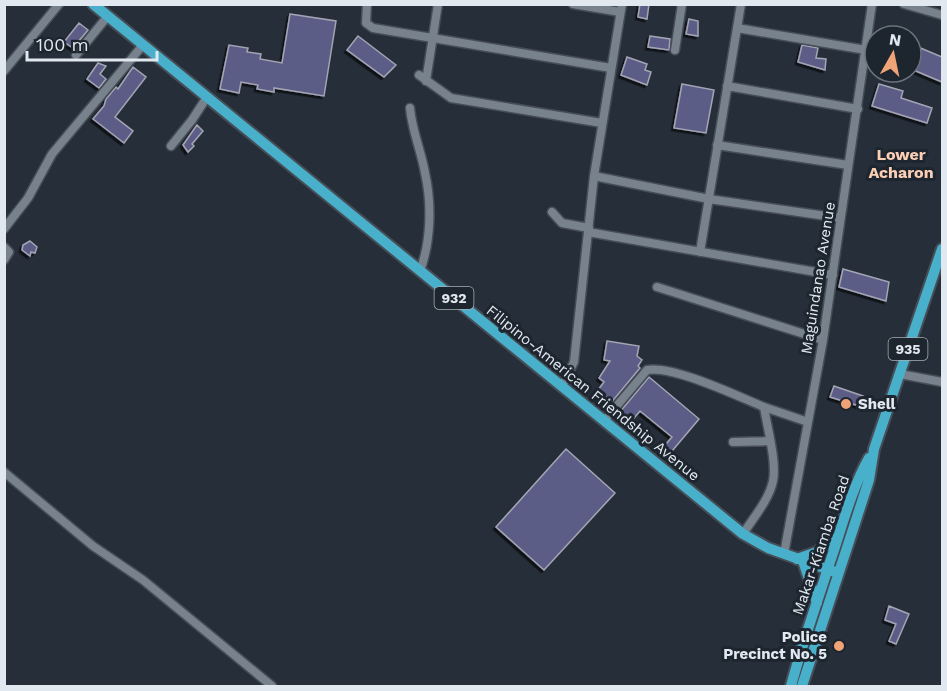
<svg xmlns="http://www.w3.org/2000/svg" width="947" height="691" viewBox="0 0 947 691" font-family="'Work Sans',sans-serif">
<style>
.building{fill:#5c5d87;stroke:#a4a5b4;stroke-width:1.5;filter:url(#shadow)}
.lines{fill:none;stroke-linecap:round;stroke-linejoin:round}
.minor-casing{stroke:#464d56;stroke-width:11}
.major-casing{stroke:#464d56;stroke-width:14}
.minor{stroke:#77828d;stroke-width:8}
.major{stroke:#48b0ca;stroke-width:10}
.poi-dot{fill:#efa377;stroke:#1d252f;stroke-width:2}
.labels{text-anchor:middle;stroke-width:6;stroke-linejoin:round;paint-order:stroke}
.shield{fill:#1d252f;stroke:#a7aeb5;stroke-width:1.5}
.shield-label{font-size:14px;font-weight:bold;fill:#e2e8ef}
.street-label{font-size:15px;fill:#e2e8ef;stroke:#1d252f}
.poi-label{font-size:15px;font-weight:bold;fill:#e2e8ef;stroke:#1d252f;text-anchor:start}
.neighbourhood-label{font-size:16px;font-weight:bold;fill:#fbcfb6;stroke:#1d252f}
</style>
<defs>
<filter id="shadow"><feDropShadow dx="-2.5" dy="2.5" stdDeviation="0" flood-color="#0009"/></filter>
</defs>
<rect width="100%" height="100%" fill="#262f39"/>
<path class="building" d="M 640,4 L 649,4 L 647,19 L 638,17 Z
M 290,14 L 336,21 L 324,96 L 274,88 L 274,92 L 257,89 L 258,85 L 241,82 L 239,93 L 220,89 L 229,45 L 248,48 L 247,52 L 261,54 L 260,59 L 282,63 Z
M 689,19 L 698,21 L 698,36 L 686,34 Z
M 79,23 L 88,30 L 73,48 L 64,42 Z
M 358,36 L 396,65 L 384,77 L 347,50 Z
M 650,36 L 670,39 L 669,50 L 648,47 Z
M 911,44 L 942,57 L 942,82 L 911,69 Z
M 802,45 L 818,48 L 816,58 L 826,59 L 825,70 L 798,62 Z
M 627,57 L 647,64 L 645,70 L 651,72 L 647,85 L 621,75 Z
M 98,63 L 106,66 L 100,74 L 106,79 L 99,88 L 87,79 Z
M 133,67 L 146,77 L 115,117 L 133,131 L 124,143 L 93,119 L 104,106 L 106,99 L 116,87 L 118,89 Z
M 682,84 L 714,90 L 706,133 L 674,128 Z
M 879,84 L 903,91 L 901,98 L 932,108 L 927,123 L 872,106 Z
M 197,125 L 203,131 L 192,144 L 194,146 L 188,152 L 183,145 Z
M 30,241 L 37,247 L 35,253 L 31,252 L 30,256 L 22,250 L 23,245 Z
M 843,269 L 889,282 L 886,301 L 839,287 Z
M 607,341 L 639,346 L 637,356 L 642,360 L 638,366 L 640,368 L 610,404 L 605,400 L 607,398 L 598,390 L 604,382 L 599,378 L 610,361 L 604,360 Z
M 649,377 L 699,419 L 667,457 L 660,451 L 672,437 L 640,411 L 630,423 L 619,413 Z
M 834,386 L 863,396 L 859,406 L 830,397 Z
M 566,449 L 615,493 L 544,570 L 496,527 Z
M 889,606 L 909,614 L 896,644 L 889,641 L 896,624 L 885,620 Z"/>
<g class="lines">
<g class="minor-casing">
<path id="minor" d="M 367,4 L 366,23 L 373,28 L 611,68
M 573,4 L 620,12
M 904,4 L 942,15
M 737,28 L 866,50
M 675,50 L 682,4
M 76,55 L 107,17
M 4,71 L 59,4
M 419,75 L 451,98 L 602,123
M 426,81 L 438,4
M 727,86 L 858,109
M 410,108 C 412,131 421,150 425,173 C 432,204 431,241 420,271
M 717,145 L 848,165
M 171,146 L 192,120 L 207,97
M 594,176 L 709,199 L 840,218
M 552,212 L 562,223 L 589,228
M 4,229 L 28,198 L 52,154 L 143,45
M 588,232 L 833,275
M 4,247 L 9,252 L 4,260
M 700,252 L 741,4
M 657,287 L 823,340
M 900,374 L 942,382
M 562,386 L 574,362 L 594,176 L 622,4
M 604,421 L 647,370 C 673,365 737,396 764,407
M 733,442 L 769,441
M 4,472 L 93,546 L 143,580 L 272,686
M 743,534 C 753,518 769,500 773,481 C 777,462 767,427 764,407 L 808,422
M 784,554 L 823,340 L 872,4"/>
</g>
<g class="major-casing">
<path id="major" d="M 93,4 L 743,534 L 768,548 L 838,573
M 797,559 L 817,552 L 838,537
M 803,561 L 817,603
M 791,686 C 802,644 817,603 830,562 C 842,527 851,490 869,458
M 802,686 L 869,480 L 874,449 L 942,249"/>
</g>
<use href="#minor" class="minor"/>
<use href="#major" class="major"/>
</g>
<g class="poi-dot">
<circle cx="846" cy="404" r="6"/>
<circle cx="839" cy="646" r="6"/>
</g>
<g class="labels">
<g class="shield">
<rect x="434.5" y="287" width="39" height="22" rx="4.5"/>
<rect x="888.5" y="338" width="39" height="22" rx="4.5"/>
</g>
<g class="shield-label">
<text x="454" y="303">932</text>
<text x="908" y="354">935</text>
</g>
<g class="street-label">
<text transform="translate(818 278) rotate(-81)" y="5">Maguindanao Avenue</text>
<text transform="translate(593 393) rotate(39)" y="5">Filipino-American Friendship Avenue</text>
<text transform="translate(821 545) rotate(-71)" y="5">Makar-Kiamba Road</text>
</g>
<g class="poi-label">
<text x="858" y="409">Shell</text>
<text x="827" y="642" text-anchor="end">Police<tspan x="827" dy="17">Precinct No. 5</tspan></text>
</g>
<g class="neighbourhood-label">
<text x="901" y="160">Lower<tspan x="901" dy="18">Acharon</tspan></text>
</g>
</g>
<rect width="947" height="691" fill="none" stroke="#e2e8ef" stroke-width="12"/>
<g transform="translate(893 54) rotate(9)"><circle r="28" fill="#1d252f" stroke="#6c737c" stroke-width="1.5"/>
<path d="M0-4.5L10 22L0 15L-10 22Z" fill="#efa377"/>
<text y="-9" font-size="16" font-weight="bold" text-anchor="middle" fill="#e2e8ef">N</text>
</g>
<path d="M27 51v9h130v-9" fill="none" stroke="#e2e8ef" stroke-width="3"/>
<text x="36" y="51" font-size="18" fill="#e2e8ef" stroke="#1d252f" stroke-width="4.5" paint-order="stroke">100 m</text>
</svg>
